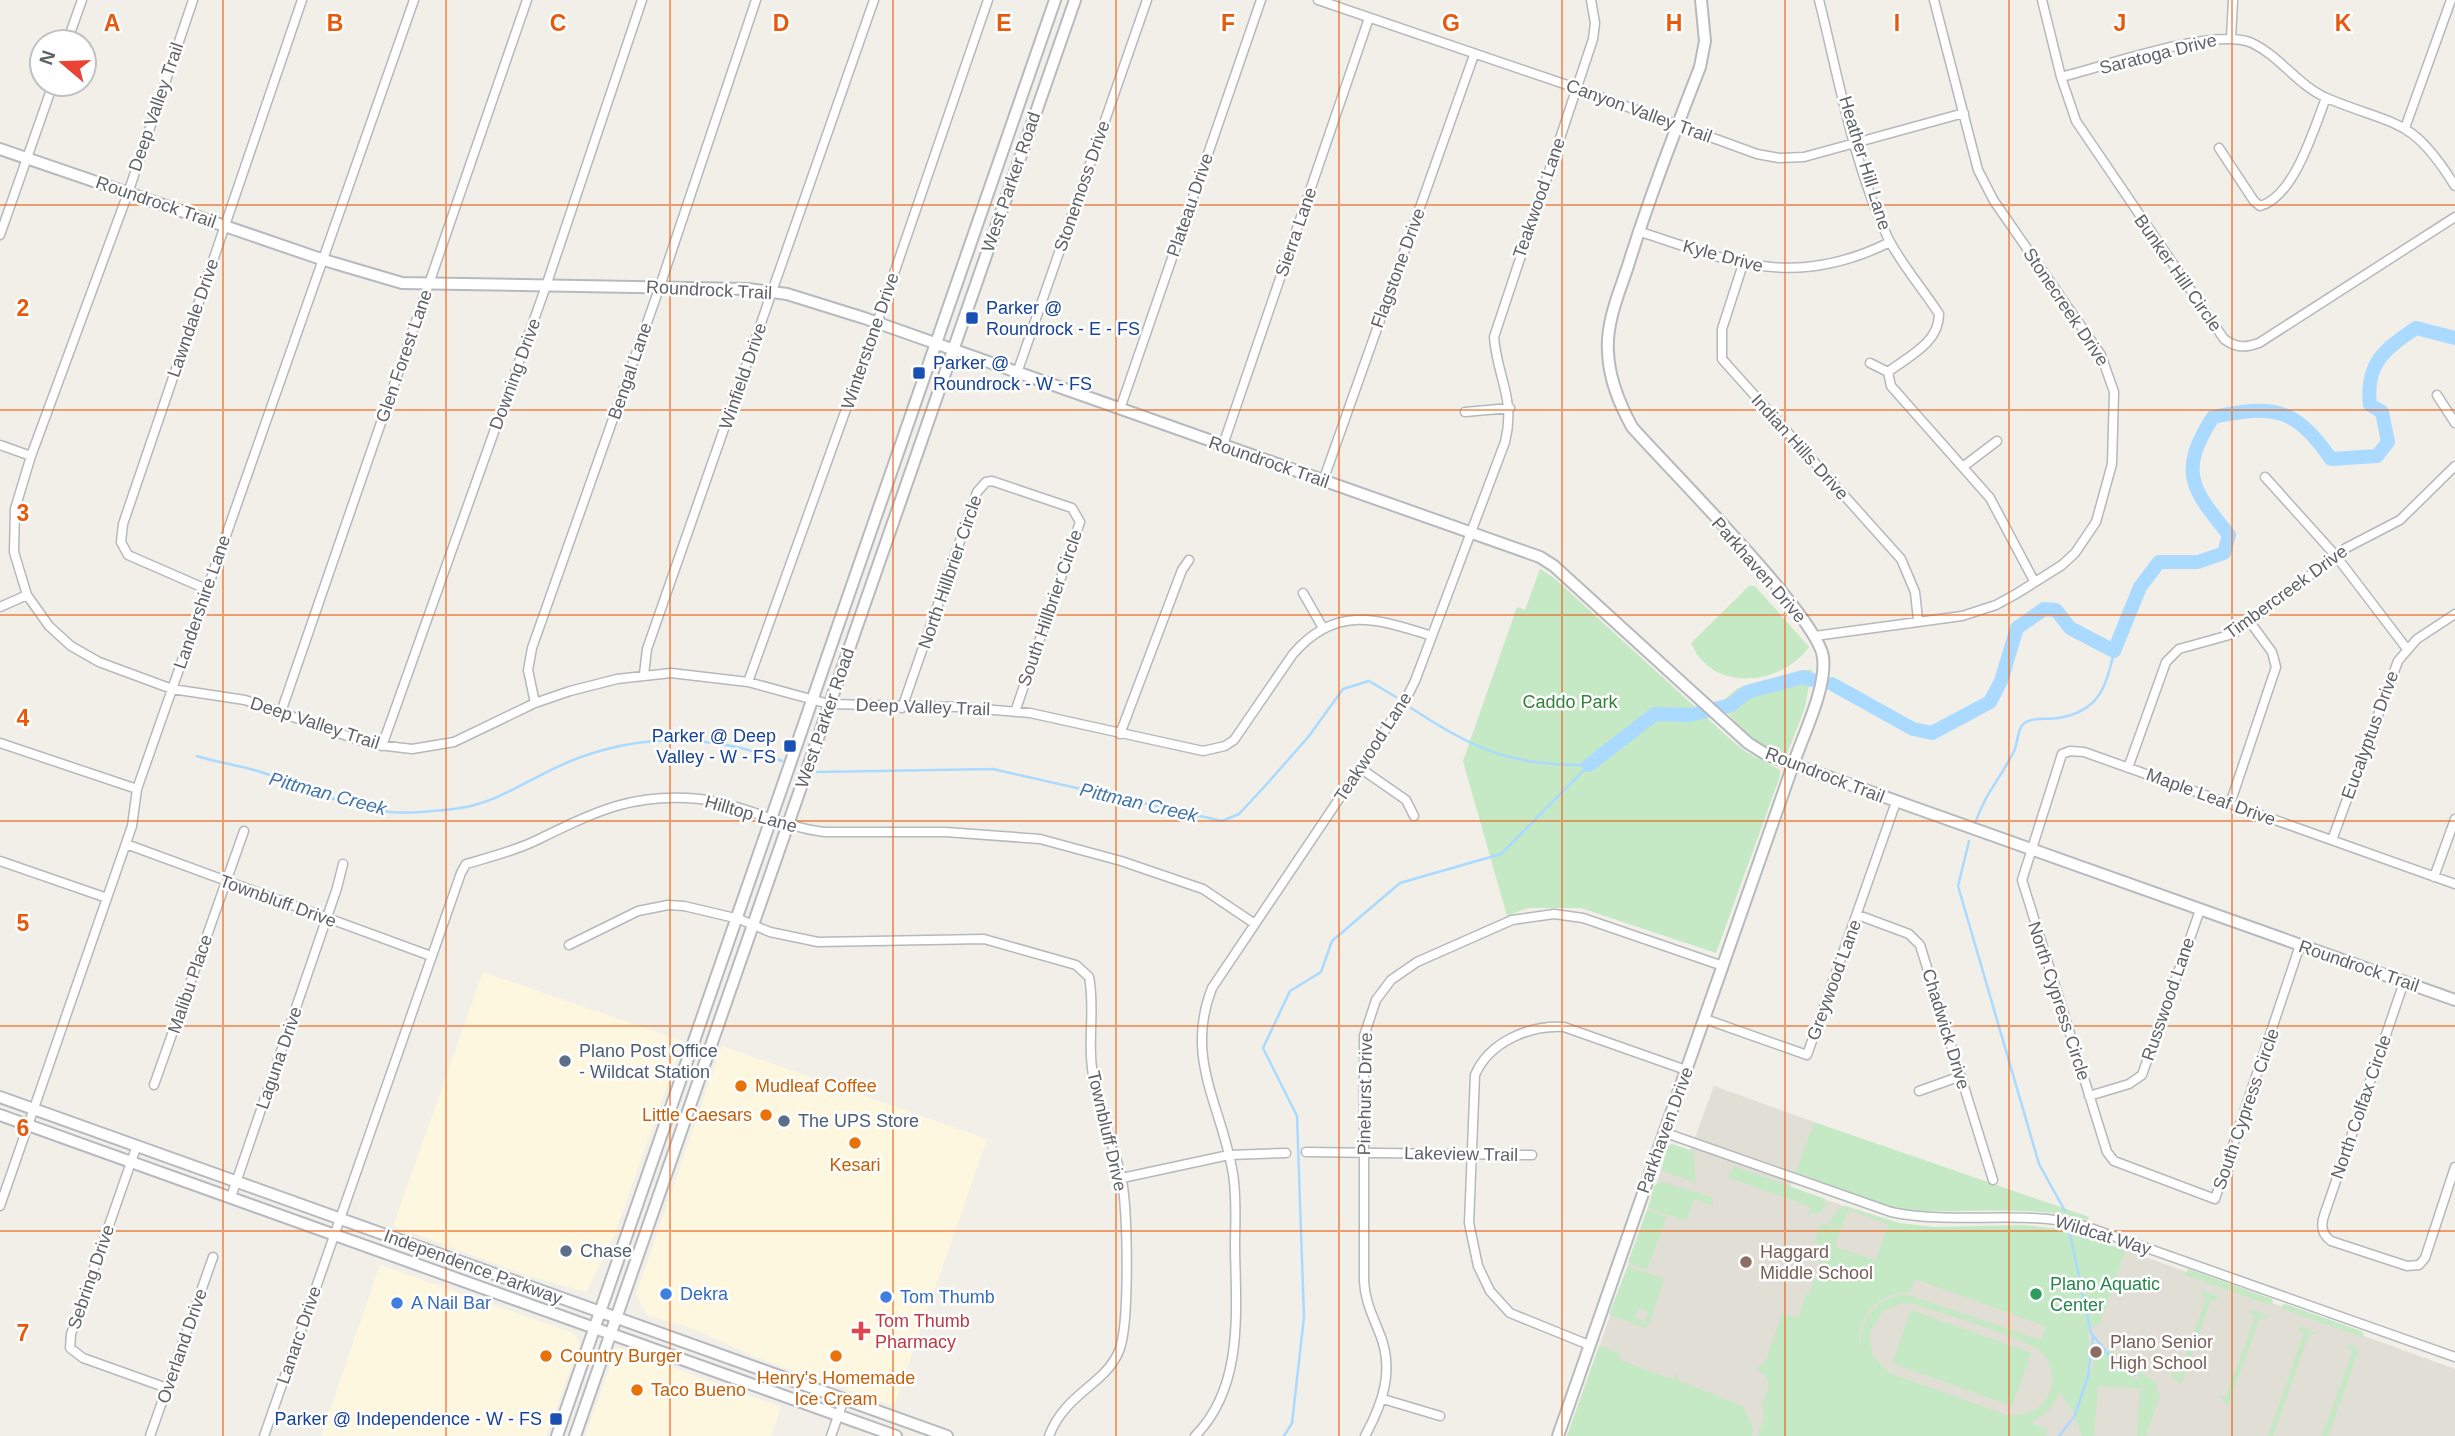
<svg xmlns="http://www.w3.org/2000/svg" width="2455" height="1436" viewBox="0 0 2455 1436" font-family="Helvetica,sans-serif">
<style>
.commercial{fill:#fef7e0}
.education{fill:#e1ded6}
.green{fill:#c5e8c5;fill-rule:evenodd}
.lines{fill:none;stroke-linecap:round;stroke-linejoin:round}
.stream{stroke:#aadaff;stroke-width:2.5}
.river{stroke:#aadaff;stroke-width:14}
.street-casing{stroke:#b5b8bc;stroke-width:11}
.secondary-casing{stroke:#b6babf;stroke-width:14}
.street{stroke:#fff;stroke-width:8}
.secondary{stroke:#fff;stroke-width:10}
.grid{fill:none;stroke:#e8590c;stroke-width:2;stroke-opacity:0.55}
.transit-dot{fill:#1a4fb4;stroke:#fff;stroke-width:2.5}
.service-dot{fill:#5c6f8a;stroke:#fff;stroke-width:2.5}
.food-dot{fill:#e8710a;stroke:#fff;stroke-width:2.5}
.education-dot{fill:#8d6e63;stroke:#fff;stroke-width:2.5}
.shop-dot{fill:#3f7fe0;stroke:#fff;stroke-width:2.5}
.leisure-dot{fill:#2e9e5b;stroke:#fff;stroke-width:2.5}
.health-dot{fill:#e0444e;stroke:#fff;stroke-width:2.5}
.labels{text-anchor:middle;stroke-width:5;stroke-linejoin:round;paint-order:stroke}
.street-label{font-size:18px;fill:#5f6368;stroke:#fff}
.transit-label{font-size:18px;fill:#164399;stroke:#fff;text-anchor:start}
.park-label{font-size:18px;fill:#348238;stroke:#fff}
.service-label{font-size:18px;fill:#4e5e75;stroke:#fff;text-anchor:start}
.food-label{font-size:18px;fill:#c56008;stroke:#fff;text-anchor:start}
.education-label{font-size:18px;fill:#785e54;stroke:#fff;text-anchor:start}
.leisure-label{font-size:18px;fill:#27864d;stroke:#fff;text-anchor:start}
.shop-label{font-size:18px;fill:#366cbe;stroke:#fff;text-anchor:start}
.health-label{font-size:18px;fill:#be3a42;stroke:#fff;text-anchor:start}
.water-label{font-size:19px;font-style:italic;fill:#4174aa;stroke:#fff}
.grid-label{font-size:23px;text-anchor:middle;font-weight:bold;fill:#e8590c;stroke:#fff;stroke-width:5;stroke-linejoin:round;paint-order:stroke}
</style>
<rect width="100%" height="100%" fill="#f1efe8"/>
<path class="commercial" d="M 483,972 L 683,1041 L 614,1236 L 586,1292 L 526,1275 L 393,1226 Z
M 722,1046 L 987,1139 L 894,1406 L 755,1357 L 694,1329 L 647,1315 L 636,1294 Z
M 380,1265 L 573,1333 L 580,1343 L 546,1436 L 321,1436 Z
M 617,1347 L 781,1407 L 771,1436 L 585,1436 Z"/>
<path class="education" d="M 1714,1086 L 1814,1122 L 1790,1187 L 1875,1217 L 2100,1324 L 2126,1250 L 2455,1369 L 2455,1436 L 1568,1436 L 1670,1145 L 1690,1151 Z"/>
<path class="green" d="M 1540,569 L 1554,578 L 1729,738 L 1746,752 L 1780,770 L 1780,776 L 1716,953 L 1581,908 L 1527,908 L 1507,916 L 1463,761 L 1517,607 L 1525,610 Z
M 1749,586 L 1755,586 L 1809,647 C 1781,686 1712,693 1691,643 Z
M 1812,669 L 1805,707 L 1787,754 C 1759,753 1737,722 1719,704 L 1738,688 Z
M 1814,1122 L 2089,1217 L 2088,1220 C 2033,1205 1980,1213 1923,1211 C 1879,1209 1836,1188 1795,1173 Z
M 1672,1144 L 1693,1151 L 1696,1183 L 1661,1170 L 1668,1146 Z
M 1734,1166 L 1825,1199 L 1826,1206 L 1817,1214 L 1808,1213 L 1811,1207 L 1728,1177 Z
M 1662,1182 L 1712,1197 L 1713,1206 L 1694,1199 L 1687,1219 L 1683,1220 L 1648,1208 L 1654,1186 Z
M 1846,1206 L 1899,1223 L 1934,1227 L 2023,1225 L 2060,1229 L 2126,1250 L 2100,1324 L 2088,1329 L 2090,1355 L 2086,1375 L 2089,1376 L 2099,1347 L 2136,1381 L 2139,1374 L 2108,1351 L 2110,1349 L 2159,1385 L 2150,1389 L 2098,1386 L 2094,1436 L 2082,1436 L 2072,1410 L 2060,1393 L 2050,1409 L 2031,1423 L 2048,1429 L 2045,1436 L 1758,1436 L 1764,1419 L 1763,1402 L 1769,1387 L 1766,1376 L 1756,1369 L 1765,1363 L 1782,1313 L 1798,1318 L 1807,1292 L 1810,1293 L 1826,1247 L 1814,1243 L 1820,1225 L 1825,1224 L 1841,1229 L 1835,1247 L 1876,1260 L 1888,1224 L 1848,1210 L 1842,1228 L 1828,1223 L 1840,1208 ZM 1915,1279 L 2045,1326 L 2041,1340 L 1906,1294 C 1874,1298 1860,1320 1860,1349 C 1854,1317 1879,1292 1910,1292 ZM 1902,1303 L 1914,1304 C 1940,1313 2022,1336 2040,1351 C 2054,1363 2056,1385 2045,1400 C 2036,1413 2023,1416 2007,1415 L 1889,1373 L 1873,1356 L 1869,1335 L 1883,1311 Z
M 1647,1210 L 1667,1217 L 1647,1270 L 1628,1262 Z
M 1628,1266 L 1664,1279 L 1650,1322 L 1645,1321 L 1648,1311 L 1638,1308 L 1635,1317 L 1648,1324 L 1645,1328 L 1609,1314 Z
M 2188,1269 L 2272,1299 L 2273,1302 L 2270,1305 L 2185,1275 Z
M 2204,1291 L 2217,1296 L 2219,1300 L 2211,1300 L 2181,1384 L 2171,1376 L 2172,1372 L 2180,1373 L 2206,1298 L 2201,1295 Z
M 2285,1304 L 2361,1331 L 2364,1335 L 2362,1337 L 2283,1309 L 2282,1305 Z
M 2253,1309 L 2268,1316 L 2265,1319 L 2260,1318 L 2228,1406 L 2219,1395 L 2226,1397 L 2255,1316 L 2250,1314 Z
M 1911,1310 L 2031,1353 L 2012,1406 L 1892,1363 Z
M 2301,1326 L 2317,1334 L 2309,1334 L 2273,1436 L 2268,1436 L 2304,1333 L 2298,1329 Z
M 2351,1343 L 2359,1350 L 2328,1436 L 2322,1436 L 2353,1350 L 2347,1348 Z
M 1599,1346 L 1618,1352 L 1620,1360 L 1675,1380 L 1676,1372 L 1679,1381 L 1743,1406 L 1754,1430 L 1752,1436 L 1567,1436 Z
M 2156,1388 L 2160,1395 L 2146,1436 L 2137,1436 L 2140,1390 Z"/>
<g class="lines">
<path class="stream" d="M 1411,708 C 1476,750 1510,766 1589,765
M 197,756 C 219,763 243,766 264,773 C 305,786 347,809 390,812 C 411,814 433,811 454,809 C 495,805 528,779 566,763 C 636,733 711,733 782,761
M 817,772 L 993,769 L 1222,821 L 1239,814 L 1265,786 L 1309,736 L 1343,689 L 1369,681 L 1396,697
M 1976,821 C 1987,790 2001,778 2014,751 C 2018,743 2017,727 2026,722 C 2034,717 2048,720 2058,718 C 2098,712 2107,687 2114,651
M 1969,841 L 1958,886 L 2039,1164 L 2065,1211
M 2070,1234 L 2091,1333 L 2109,1355 L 2135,1375
M 2075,1415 L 2088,1376 L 2093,1337
M 1284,1436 L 1292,1423 L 1304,1317 L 1297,1116 L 1263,1048 L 1290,991 L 1321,972 L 1332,941 L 1400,883 L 1501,854 L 1589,765
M 2059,1436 L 2073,1418"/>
<path class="river" d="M 1832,684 L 1913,729 L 1932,733 L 1990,702 L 2001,681 L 2017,628 L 2044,609 L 2056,610 L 2070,628 L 2114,651 L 2140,587 L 2159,562 L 2198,562 L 2224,553 L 2229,535 C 2191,488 2178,472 2213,417 C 2273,405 2294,406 2331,459 L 2377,456 L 2388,442 L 2382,412 L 2370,405 C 2365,363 2385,349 2416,328 L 2455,338
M 1589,765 L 1655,714 L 1690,715 L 1731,705 L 1747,692 L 1803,677 L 1812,680"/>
<g class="street-casing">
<path id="street" d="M 193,0 L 128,193 L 31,456 L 15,509 L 14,552 L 27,595 L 49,626 L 71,646 L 99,662 L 172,689 L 245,700 L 370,744 L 412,749 L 454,742 L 535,703 L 570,691 L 617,679 L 671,673 L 748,682 L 829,704 L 959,707 L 1030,713 L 1203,751 L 1225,746 L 1234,740 L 1293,654 C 1336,604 1377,619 1432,636
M 1318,0 L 1576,88 L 1757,154 L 1779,158 L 1804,157 L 1964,113
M 1819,0 C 1839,79 1853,164 1888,238 C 1901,264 1923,289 1939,314 C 1939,343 1909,356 1888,372
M 2042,0 L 2061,77 L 2076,121 L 2224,339 C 2236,348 2245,348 2259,343 L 2455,217
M 2231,38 L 2233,0
M 67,42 L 82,0
M 2061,77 C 2103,67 2216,26 2252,43 C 2281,57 2299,87 2329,99 C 2398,127 2412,117 2455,186
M 2405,128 L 2451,0
M 2219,148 L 2254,201 L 2260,206 C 2295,196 2314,128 2326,98
M 1638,231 C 1732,262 1794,290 1890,242
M 0,235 L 53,84
M 1743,264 L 1722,329 L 1722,359 L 1901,559 L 1915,592 L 1918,620
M 1870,363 L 1888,372 L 1891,386 L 1990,498 L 2034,581
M 1017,373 L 1147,0
M 2437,395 L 2455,423
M 1120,409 L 1261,0
M 1465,412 L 1510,408
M 0,445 L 31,456
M 1223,445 L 1369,18
M 1964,466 L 1997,441
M 2265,477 L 2336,556 L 2407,649
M 1323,481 L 1474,55
M 206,589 L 128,555 L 121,542 L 123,524 L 302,0
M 1303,593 L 1323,628
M 0,607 L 27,595
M 1815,636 L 1962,616 L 1996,605 L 2016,594 L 2062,565 L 2075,553 L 2096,522 L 2112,464 L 2114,392 L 2101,355 L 1994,201 L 1978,170 L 1934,0
M 644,674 L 647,649 L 874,0
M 748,682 L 877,323 L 988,0
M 535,703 L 528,670 L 532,648 L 660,286 L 756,0
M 902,708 L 977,492 L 986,482 L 992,481 L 1072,508 L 1080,522 L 1015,712
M 281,712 L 527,0
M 1120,734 L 1182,570 L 1189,560
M 0,743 L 137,789
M 382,746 L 546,286 L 642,0
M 1360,768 L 1406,800 L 1414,816
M 2128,768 L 2166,662 L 2179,649 L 2233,634 L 2346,548 L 2400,520 L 2455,466
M 2230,804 L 2276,667 L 2272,652 L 2250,622
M 2332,840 L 2398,661 L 2417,639 L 2455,614
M 126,844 L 431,956
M 0,861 L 107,898
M 2434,877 L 2455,819
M 1858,915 L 1909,934 L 1920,945 L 1993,1180
M 569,945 L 638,911 L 668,905 L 684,906 L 739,919 L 770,932 L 818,942 L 984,939 L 1076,965 L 1089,977 C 1095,1006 1088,1038 1092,1068 C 1096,1105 1112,1139 1121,1176 C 1128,1205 1130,1325 1119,1351 C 1105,1385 1065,1393 1049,1436
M 2300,945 L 2215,1199 L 2114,1161 L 2107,1152 L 2022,880 L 2062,754 L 2070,751 L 2084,752 L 2455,884
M 2404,982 L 2327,1207 C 2322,1220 2318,1231 2331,1241 L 2407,1266 L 2419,1265 L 2425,1258 L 2455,1167
M 1705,1019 L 1807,1055 L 1896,802
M 154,1085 L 244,831
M 1919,1091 L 1961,1076
M 2089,1096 L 2129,1084 L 2142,1075 L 2200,910
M 1663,1132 L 1891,1212 C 1953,1225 2016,1210 2079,1224 L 2455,1357
M 137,1145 L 71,1334 L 70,1348 L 83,1358 L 167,1388
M 1306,1152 L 1532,1155
M 1122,1178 L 1229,1155 L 1286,1153
M 231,1197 L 337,888 L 343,864
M 0,1206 L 132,826 L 137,789 L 414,0
M 1589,1345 L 1510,1313 L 1490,1291 L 1478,1266 L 1469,1223 L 1475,1075 C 1489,1042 1529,1025 1564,1027 L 1686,1070
M 1383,1399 L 1440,1416
M 150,1436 L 213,1257
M 264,1436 L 461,873 L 466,864 C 490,857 515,851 537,840 C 595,812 633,792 700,799 C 743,804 782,827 824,832 L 946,832 L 1040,839 L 1121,861 L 1203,889 L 1255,924
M 831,1436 L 844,1399
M 1195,1436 C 1244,1387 1236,1311 1235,1248 C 1235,1224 1237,1198 1233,1174 C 1222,1106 1184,1059 1212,988 L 1406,699 L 1415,681 L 1505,442 C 1516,399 1497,377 1494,337 L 1593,39 L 1595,23 L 1591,0
M 1365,1436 C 1383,1403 1395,1369 1379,1332 C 1372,1314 1365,1301 1364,1281 L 1364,1036 L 1376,1000 L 1391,980 L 1417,962 L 1512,920 L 1554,914 L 1583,918 L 1723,966"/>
</g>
<g class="secondary-casing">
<path id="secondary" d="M 0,149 L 324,260 L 402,283 L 748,289 L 787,294 L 864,318 L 1540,557 L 1554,566 L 1748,743 L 1767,755 L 2455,1000
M 0,1097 L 947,1436
M 0,1115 L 896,1436
M 557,1436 L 1055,0
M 575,1436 L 1075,0
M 1558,1436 L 1793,765 C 1803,735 1827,688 1823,657 C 1818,617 1667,467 1632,427 C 1619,403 1609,379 1608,352 C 1606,324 1618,295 1627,269 C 1648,201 1674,134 1700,67 L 1705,41 L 1701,0"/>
</g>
<use href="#street" class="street"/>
<use href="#secondary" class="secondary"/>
</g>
<path class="grid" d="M 223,0 L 223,1436M 446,0 L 446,1436M 670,0 L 670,1436M 893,0 L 893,1436M 1116,0 L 1116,1436M 1339,0 L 1339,1436M 1562,0 L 1562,1436M 1785,0 L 1785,1436M 2009,0 L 2009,1436M 2232,0 L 2232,1436M 0,205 L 2455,205M 0,410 L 2455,410M 0,615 L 2455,615M 0,821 L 2455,821M 0,1026 L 2455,1026M 0,1231 L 2455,1231"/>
<g class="transit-dot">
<rect x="965" y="311" width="14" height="14" rx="3.5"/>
<rect x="912" y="366" width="14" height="14" rx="3.5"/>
<rect x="783" y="739" width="14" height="14" rx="3.5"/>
<rect x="549" y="1412" width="14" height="14" rx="3.5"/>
</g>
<g class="service-dot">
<circle cx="565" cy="1061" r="7"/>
<circle cx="784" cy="1121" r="7"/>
<circle cx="566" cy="1251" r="7"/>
</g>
<g class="food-dot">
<circle cx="741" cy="1086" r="7"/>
<circle cx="766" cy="1115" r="7"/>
<circle cx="855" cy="1143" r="7"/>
<circle cx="546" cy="1356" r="7"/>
<circle cx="836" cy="1356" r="7"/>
<circle cx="637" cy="1390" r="7"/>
</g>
<g class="education-dot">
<circle cx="1746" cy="1262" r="7"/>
<circle cx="2096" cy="1352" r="7"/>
</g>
<g class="shop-dot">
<circle cx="666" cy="1294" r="7"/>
<circle cx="886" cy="1297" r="7"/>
<circle cx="397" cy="1303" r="7"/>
</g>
<circle class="leisure-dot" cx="2036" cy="1294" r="7"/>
<path class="health-dot" d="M857.5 1320.5h7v7h7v7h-7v7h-7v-7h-7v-7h7z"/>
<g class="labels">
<g class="street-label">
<text transform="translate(2158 54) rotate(-14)" y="6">Saratoga Drive</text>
<text transform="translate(156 107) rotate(-71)" y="6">Deep Valley Trail</text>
<text transform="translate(1639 111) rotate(20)" y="6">Canyon Valley Trail</text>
<text transform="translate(1865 163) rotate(73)" y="6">Heather Hill Lane</text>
<text transform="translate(1011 182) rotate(-71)" y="6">West Parker Road</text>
<text transform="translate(1082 186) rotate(-71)" y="6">Stonemoss Drive</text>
<text transform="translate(1539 198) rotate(-71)" y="6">Teakwood Lane</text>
<text transform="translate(156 202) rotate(19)" y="6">Roundrock Trail</text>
<text transform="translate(1190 205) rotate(-71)" y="6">Plateau Drive</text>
<text transform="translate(1296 232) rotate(-71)" y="6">Sierra Lane</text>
<text transform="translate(1723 256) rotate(15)" y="6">Kyle Drive</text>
<text transform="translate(1398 268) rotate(-70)" y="6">Flagstone Drive</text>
<text transform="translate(2178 273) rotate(55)" y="6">Bunker Hill Circle</text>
<text transform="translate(709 290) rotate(3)" y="6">Roundrock Trail</text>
<text transform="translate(2066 307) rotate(56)" y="6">Stonecreek Drive</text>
<text transform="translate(193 318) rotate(-71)" y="6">Lawndale Drive</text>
<text transform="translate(870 341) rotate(-71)" y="6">Winterstone Drive</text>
<text transform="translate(404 356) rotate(-71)" y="6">Glen Forest Lane</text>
<text transform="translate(630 371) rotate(-71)" y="6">Bengal Lane</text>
<text transform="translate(515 374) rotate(-70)" y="6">Downing Drive</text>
<text transform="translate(743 376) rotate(-71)" y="6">Winfield Drive</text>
<text transform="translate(1800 447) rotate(48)" y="6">Indian Hills Drive</text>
<text transform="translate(1269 462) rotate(19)" y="6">Roundrock Trail</text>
<text transform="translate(1759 570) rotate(49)" y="6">Parkhaven Drive</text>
<text transform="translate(950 572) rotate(-71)" y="6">North Hillbrier Circle</text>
<text transform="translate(2286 592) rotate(-36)" y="6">Timbercreek Drive</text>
<text transform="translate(202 602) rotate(-71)" y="6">Landershire Lane</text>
<text transform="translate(1050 608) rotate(-71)" y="6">South Hillbrier Circle</text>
<text transform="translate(923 707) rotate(2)" y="6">Deep Valley Trail</text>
<text transform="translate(825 718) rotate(-71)" y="6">West Parker Road</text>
<text transform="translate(315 723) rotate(18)" y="6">Deep Valley Trail</text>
<text transform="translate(2370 735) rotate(-70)" y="6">Eucalyptus Drive</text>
<text transform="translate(1373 747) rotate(-57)" y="6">Teakwood Lane</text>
<text transform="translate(1825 775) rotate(21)" y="6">Roundrock Trail</text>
<text transform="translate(2211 797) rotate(20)" y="6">Maple Leaf Drive</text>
<text transform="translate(751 814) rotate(16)" y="6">Hilltop Lane</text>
<text transform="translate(278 901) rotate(20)" y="6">Townbluff Drive</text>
<text transform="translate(2359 966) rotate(19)" y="6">Roundrock Trail</text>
<text transform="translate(1834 980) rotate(-70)" y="6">Greywood Lane</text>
<text transform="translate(190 984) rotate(-71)" y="6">Malibu Place</text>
<text transform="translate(2168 999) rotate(-71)" y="6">Russwood Lane</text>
<text transform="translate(2059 1001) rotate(72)" y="6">North Cypress Circle</text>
<text transform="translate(1946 1029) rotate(73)" y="6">Chadwick Drive</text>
<text transform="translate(279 1058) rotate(-71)" y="6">Laguna Drive</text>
<text transform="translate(1365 1094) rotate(-89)" y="6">Pinehurst Drive</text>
<text transform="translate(2361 1107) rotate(-71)" y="6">North Colfax Circle</text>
<text transform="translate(2246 1109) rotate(-71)" y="6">South Cypress Circle</text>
<text transform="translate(1665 1130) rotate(-70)" y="6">Parkhaven Drive</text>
<text transform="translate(1107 1131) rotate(77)" y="6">Townbluff Drive</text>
<text transform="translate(1461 1154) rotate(1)" y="6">Lakeview Trail</text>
<text transform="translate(2103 1235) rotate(17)" y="6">Wildcat Way</text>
<text transform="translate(473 1267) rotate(20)" y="6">Independence Parkway</text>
<text transform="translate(91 1277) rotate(-71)" y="6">Sebring Drive</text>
<text transform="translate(299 1335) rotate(-71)" y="6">Lanarc Drive</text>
<text transform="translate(182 1346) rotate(-71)" y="6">Overland Drive</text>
</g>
<g class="transit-label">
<text x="986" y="314">Parker @<tspan x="986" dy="21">Roundrock - E - FS</tspan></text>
<text x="933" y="369">Parker @<tspan x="933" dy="21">Roundrock - W - FS</tspan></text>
<text x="776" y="742" text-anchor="end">Parker @ Deep<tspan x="776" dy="21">Valley - W - FS</tspan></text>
<text x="542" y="1425" text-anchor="end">Parker @ Independence - W - FS</text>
</g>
<g class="park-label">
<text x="1570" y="708">Caddo Park</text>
</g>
<g class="service-label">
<text x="579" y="1057">Plano Post Office<tspan x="579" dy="21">- Wildcat Station</tspan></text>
<text x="798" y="1127">The UPS Store</text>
<text x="580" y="1257">Chase</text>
</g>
<g class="food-label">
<text x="755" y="1092">Mudleaf Coffee</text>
<text x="752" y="1121" text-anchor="end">Little Caesars</text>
<text x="855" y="1171" text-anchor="middle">Kesari</text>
<text x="560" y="1362">Country Burger</text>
<text x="836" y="1384" text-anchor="middle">Henry's Homemade<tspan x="836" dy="21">Ice Cream</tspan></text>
<text x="651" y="1396">Taco Bueno</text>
</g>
<g class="education-label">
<text x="1760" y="1258">Haggard<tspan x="1760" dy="21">Middle School</tspan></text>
<text x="2110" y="1348">Plano Senior<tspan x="2110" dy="21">High School</tspan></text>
</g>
<g class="leisure-label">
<text x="2050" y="1290">Plano Aquatic<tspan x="2050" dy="21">Center</tspan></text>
</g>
<g class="shop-label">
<text x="680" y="1300">Dekra</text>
<text x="900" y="1303">Tom Thumb</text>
<text x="411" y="1309">A Nail Bar</text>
</g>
<g class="health-label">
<text x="875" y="1327">Tom Thumb<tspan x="875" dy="21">Pharmacy</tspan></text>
</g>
<g class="water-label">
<text transform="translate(328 793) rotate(15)" y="7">Pittman Creek</text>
<text transform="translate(1139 802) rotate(13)" y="7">Pittman Creek</text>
</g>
</g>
<g class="grid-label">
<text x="112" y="31">A</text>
<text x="335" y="31">B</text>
<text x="558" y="31">C</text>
<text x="781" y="31">D</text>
<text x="1004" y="31">E</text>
<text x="1228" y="31">F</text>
<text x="1451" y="31">G</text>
<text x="1674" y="31">H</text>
<text x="1897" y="31">I</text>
<text x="2120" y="31">J</text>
<text x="2343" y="31">K</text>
<text x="23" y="316">2</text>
<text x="23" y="521">3</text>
<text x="23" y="726">4</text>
<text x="23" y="931">5</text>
<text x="23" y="1136">6</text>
<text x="23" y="1341">7</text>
</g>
<g transform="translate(63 63) rotate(289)"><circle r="33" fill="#ffffff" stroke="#bfc1c3" stroke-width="2"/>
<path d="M0-5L12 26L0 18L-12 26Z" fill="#ea4335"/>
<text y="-10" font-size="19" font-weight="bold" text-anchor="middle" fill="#5f6368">N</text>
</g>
</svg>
